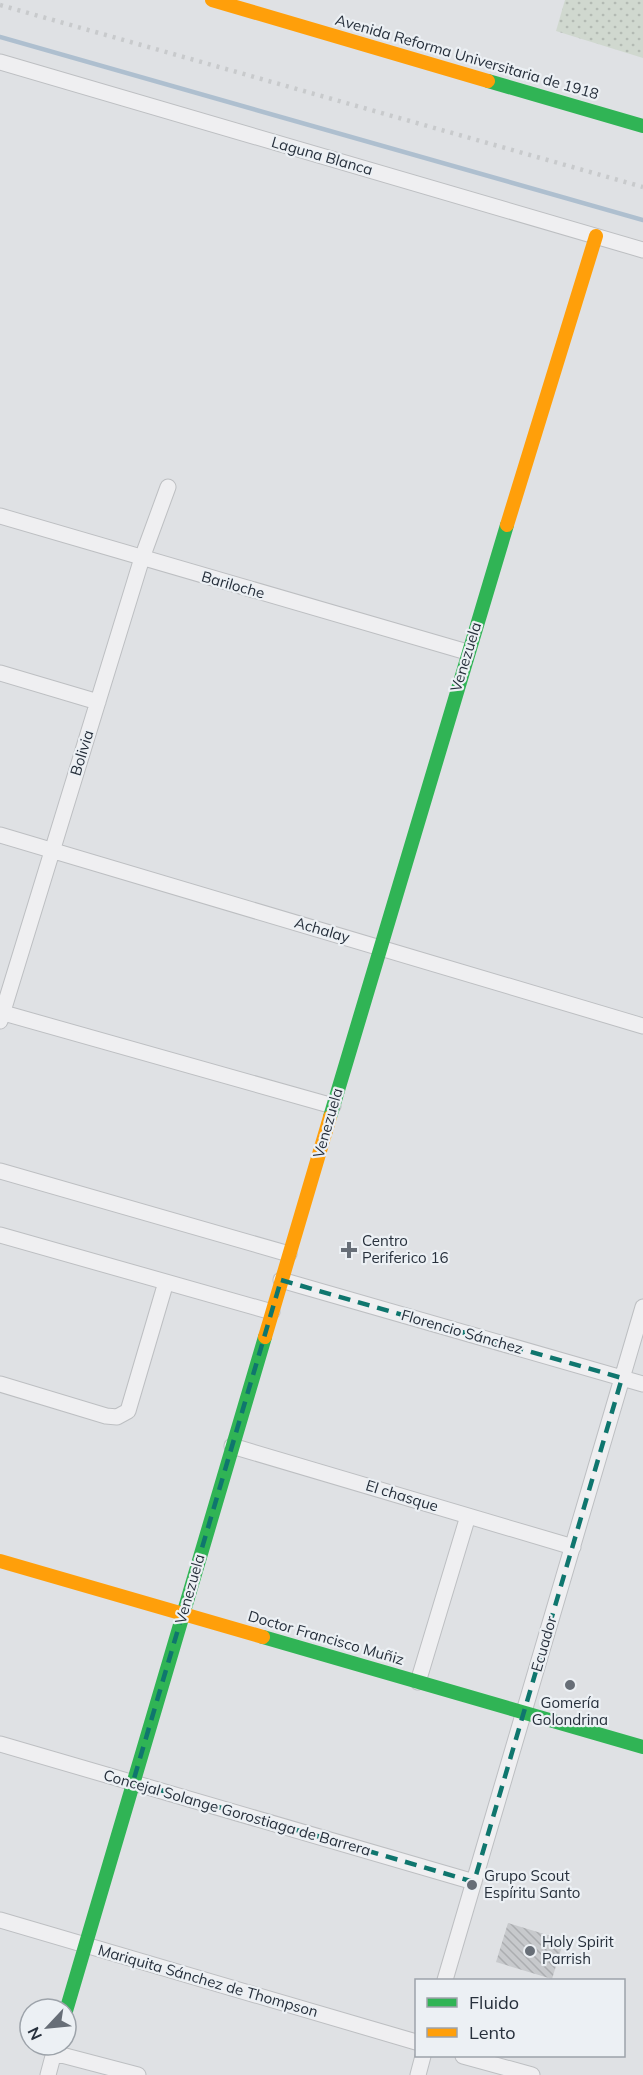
<svg xmlns="http://www.w3.org/2000/svg" width="643" height="2075" viewBox="0 0 643 2075" font-family="Mulish,sans-serif">
<style>
.grass{fill:url(#grass-dots)}
.lines{fill:none;stroke-linecap:round;stroke-linejoin:round}
.stream{stroke:#aebfcf;stroke-width:4.5}
.building{fill:url(#building-back-hatch)}
.street-casing{stroke:#bdbfc2;stroke-width:17}
.street{stroke:#efeff1;stroke-width:15}
.fast{stroke:#30b455;stroke-width:14}
.slow{stroke:#ff9f0a;stroke-width:14}
.rail{stroke:#c8cacc;stroke-width:4.5;stroke-dasharray:3 6;stroke-linecap:butt}
.marked{fill:none;stroke:#0f766e;stroke-width:4.5;stroke-dasharray:12 8;stroke-linejoin:round}
.poi-dot{fill:#676e77;stroke:#ecf0f4;stroke-width:2}
.labels{text-anchor:middle;stroke-width:4.5;stroke-linejoin:round;paint-order:stroke}
.street-label{font-size:15px;fill:#27303c;stroke:#ecf0f4}
.poi-label{font-size:15px;fill:#27303c;stroke:#ecf0f4;text-anchor:start}
</style>
<defs>
<pattern id="grass-dots" width="8" height="8" patternUnits="userSpaceOnUse" patternTransform="scale(1.5)"><rect width="8" height="8" fill="#d0d8cf"/><path d="M2 2h.1M6 6h.1" fill="none" stroke="#b3bab3" stroke-width="1.8" stroke-linecap="round"/></pattern>
<pattern id="building-back-hatch" width="6" height="6" patternUnits="userSpaceOnUse" patternTransform="scale(1.5)"><rect width="6" height="6" fill="#c7c9cc"/><path d="M-1 5l2 2M0 0l6 6M5-1l2 2" fill="none" stroke="#abadb0"/></pattern>
</defs>
<rect width="100%" height="100%" fill="#dfe1e4"/>
<path class="grass" d="M 565,0 L 643,0 L 643,58 L 556,31 Z"/>
<g class="lines">
<path class="stream" d="M 0,37 L 643,220"/>
</g>
<path class="building" d="M 508,1923 L 564,1940 L 552,1979 L 496,1962 Z"/>
<g class="lines">
<g class="street-casing">
<path id="street" d="M 0,62 L 643,250
M 0,516 L 467,652
M 0,673 L 98,702
M 0,835 L 643,1026
M 0,1012 L 333,1106
M 0,1021 L 142,558 L 168,487
M 0,1171 L 289,1254
M 0,1235 L 272,1312
M 281,1280 L 643,1384
M 0,1384 L 106,1416 L 117,1417 L 128,1411 L 166,1282
M 232,1446 L 573,1547
M 418,1682 L 468,1516
M 0,1744 L 474,1882
M 0,1920 L 416,2042
M 445,1980 L 643,1307
M 54,2053 L 138,2075
M 463,2056 L 532,2075
M 48,2075 L 56,2045
M 418,2075 L 423,2056"/>
</g>
<use href="#street" class="street"/>
<path class="fast" d="M 488,81 L 643,126
M 330,1117 L 507,525
M 263,1637 L 643,1747
M 66,2011 L 265,1337"/>
<path class="slow" d="M 212,0 L 488,81
M 507,525 L 596,236
M 265,1337 L 330,1117
M 0,1561 L 263,1637"/>
<path class="rail" d="M 0,5 L 643,187"/>
</g>
<path class="marked" d="M 281,1280 L 622,1378 L 474,1882 L 133,1782 Z"/>
<g class="poi-dot">
<path d="M346 1241h6v6h6v6h-6v6h-6v-6h-6v-6h6z"/>
<circle cx="570" cy="1685" r="6"/>
<circle cx="472" cy="1885" r="6"/>
<circle cx="530" cy="1951" r="6"/>
</g>
<g class="labels">
<g class="street-label">
<text transform="translate(467 57) rotate(16)" y="5">Avenida Reforma Universitaria de 1918</text>
<text transform="translate(322 156) rotate(16)" y="5">Laguna Blanca</text>
<text transform="translate(233 585) rotate(16)" y="5">Bariloche</text>
<text transform="translate(466 657) rotate(-73)" y="5">Venezuela</text>
<text transform="translate(82 753) rotate(-73)" y="5">Bolivia</text>
<text transform="translate(322 930) rotate(16)" y="5">Achalay</text>
<text transform="translate(328 1123) rotate(-74)" y="5">Venezuela</text>
<text transform="translate(462 1332) rotate(16)" y="5">Florencio Sánchez</text>
<text transform="translate(402 1496) rotate(17)" y="5">El chasque</text>
<text transform="translate(190 1589) rotate(-74)" y="5">Venezuela</text>
<text transform="translate(326 1638) rotate(16)" y="5">Doctor Francisco Muñiz</text>
<text transform="translate(544 1644) rotate(-74)" y="5">Ecuador</text>
<text transform="translate(237 1813) rotate(16)" y="5">Concejal Solange Gorostiaga de Barrera</text>
<text transform="translate(208 1981) rotate(16)" y="5">Mariquita Sánchez de Thompson</text>
</g>
<g class="poi-label">
<text x="362" y="1246">Centro<tspan x="362" dy="17">Periferico 16</tspan></text>
<text x="570" y="1708" text-anchor="middle">Gomería<tspan x="570" dy="17">Golondrina</tspan></text>
<text x="484" y="1881">Grupo Scout<tspan x="484" dy="17">Espíritu Santo</tspan></text>
<text x="542" y="1947">Holy Spirit<tspan x="542" dy="17">Parrish</tspan></text>
</g>
</g>
<rect x="415" y="1979" width="210" height="78" fill="#ecf0f4" stroke="#9da3aa" stroke-width="1.5"/>
<rect x="427" y="1998" width="30" height="9" fill="#30b455" stroke="#9da3aa" stroke-width="1.5"/>
<text x="469" y="2009" font-size="18" fill="#27303c">Fluido</text>
<rect x="427" y="2028" width="30" height="9" fill="#ff9f0a" stroke="#9da3aa" stroke-width="1.5"/>
<text x="469" y="2039" font-size="18" fill="#27303c">Lento</text>
<g transform="translate(48 2027) rotate(244)"><circle r="28" fill="#ecf0f4" stroke="#9da3aa" stroke-width="1.5"/>
<path d="M0-4.5L10 22L0 15L-10 22Z" fill="#676e77"/>
<text y="-9" font-size="16" font-weight="bold" text-anchor="middle" fill="#27303c">N</text>
</g>
</svg>
